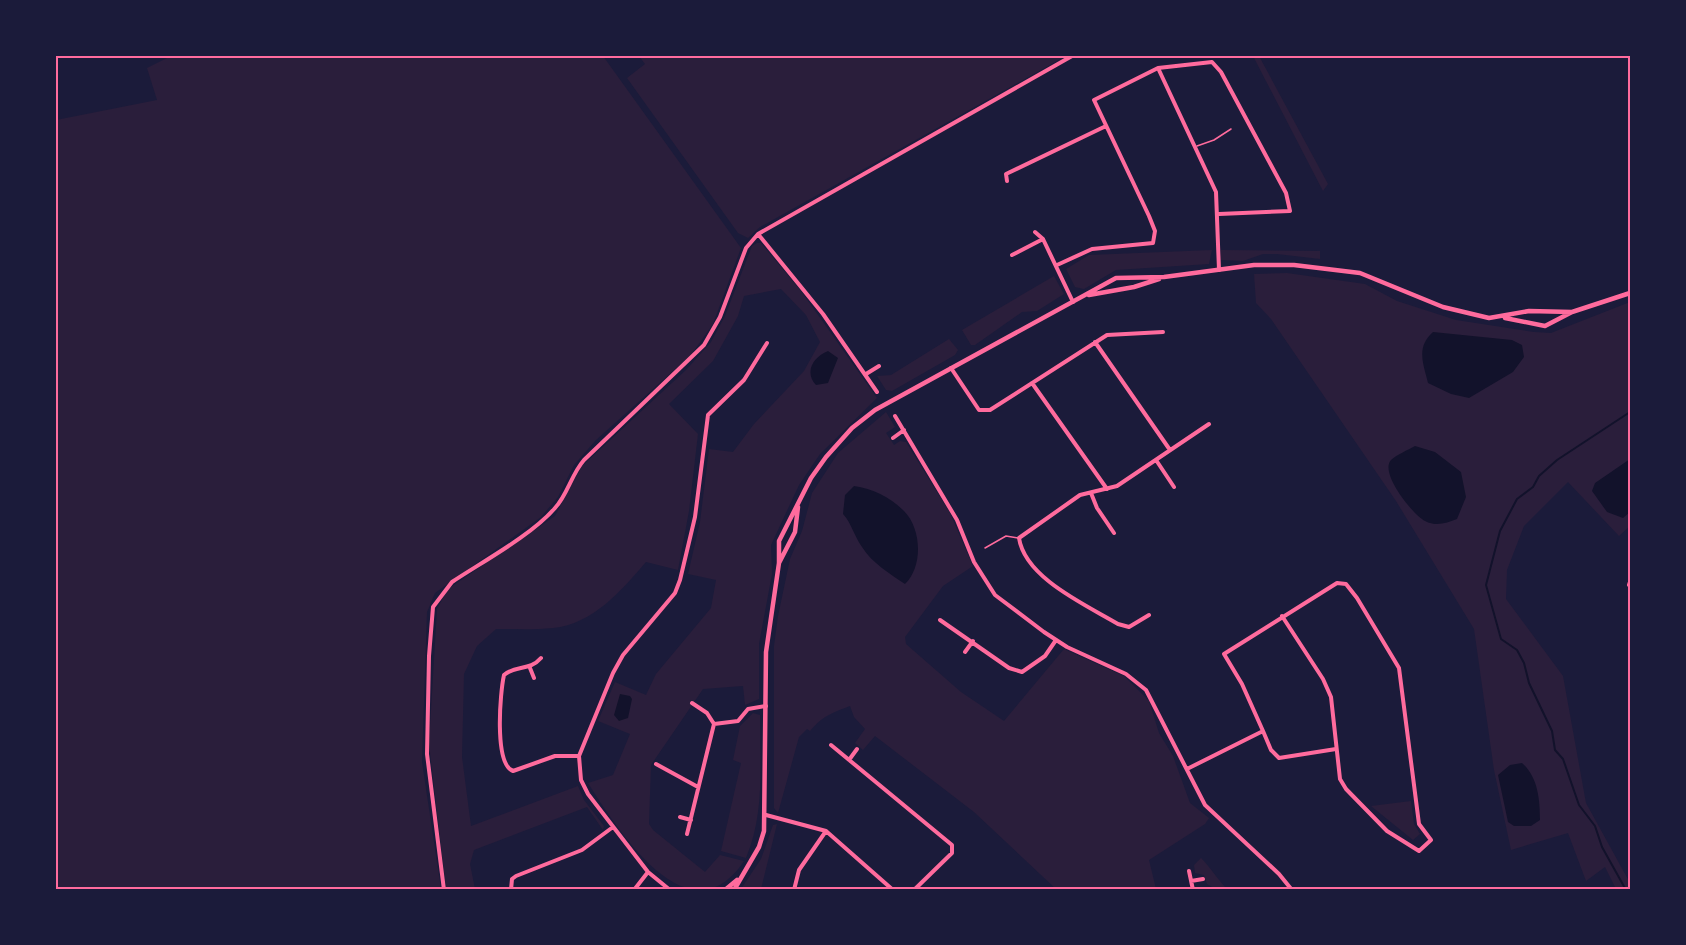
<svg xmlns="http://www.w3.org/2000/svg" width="1686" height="945" viewBox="0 0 1686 945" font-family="'Sofia Sans Condensed',sans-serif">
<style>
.green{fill:#2a1e3b}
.water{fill:#12122b}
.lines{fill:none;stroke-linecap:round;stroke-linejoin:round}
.stream{stroke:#12122b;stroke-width:2}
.service{stroke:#ff6b9d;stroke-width:1.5}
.minor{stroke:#ff6b9d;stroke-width:4}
.tertiary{stroke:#ff6b9d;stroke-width:4.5}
.neatline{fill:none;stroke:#ff6b9d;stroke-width:2}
</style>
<rect width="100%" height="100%" fill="#1b1b3a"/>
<path class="green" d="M 171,56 L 603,56 L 741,248 L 713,324 L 691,355 L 596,440 L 574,465 L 558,497 L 541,517 L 435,593 L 427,612 L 422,762 L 441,889 L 56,889 L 56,120 L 157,100 L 147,68 Z
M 639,56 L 1066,56 L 760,227 L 748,238 L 738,233 L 627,78 L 645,64 Z
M 1253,56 L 1259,56 L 1328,184 L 1323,191 Z
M 757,243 L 761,243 L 801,291 L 877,398 L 820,454 L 799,485 L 771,545 L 772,574 L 759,644 L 759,699 L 745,705 L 743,686 L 703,689 L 651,765 L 649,824 L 653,830 L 705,872 L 720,855 L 744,861 C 689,943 618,830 588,783 L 613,775 L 630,734 L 598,721 L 615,682 L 646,695 L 656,674 L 711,608 L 716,580 L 688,574 L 700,522 L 709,449 L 733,452 L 754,424 L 804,371 L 820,342 L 806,315 L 781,289 L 744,296 L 738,316 L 713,361 L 669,404 L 698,434 L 689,511 L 678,570 L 646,562 C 621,591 593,624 553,628 C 534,630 515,629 496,629 L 477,646 L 464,674 L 462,757 L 471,826 L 578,786 L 584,800 L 604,826 L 603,830 L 587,807 L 474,850 L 470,864 L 475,889 L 446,889 L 429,744 L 437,609 L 448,589 L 555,516 L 582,466 L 686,370 L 711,342 L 725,316 L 752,246 Z
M 1212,250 L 1209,264 L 1116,270 L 1084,289 L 1075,287 L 1066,269 L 1089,255 Z
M 1221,250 L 1320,251 L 1320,259 L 1277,254 L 1263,254 L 1243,261 L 1221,260 Z
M 1287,273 L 1365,284 L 1397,301 L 1456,320 L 1534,332 L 1551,333 L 1630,302 L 1630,526 L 1619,536 L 1568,482 L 1524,526 L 1507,570 L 1506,599 L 1563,676 L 1586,803 L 1630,883 L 1630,889 L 1616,889 L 1605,867 L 1586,881 L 1568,833 L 1511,850 L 1494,770 L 1474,629 L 1396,501 L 1271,319 L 1256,303 L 1254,274 Z
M 1054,276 L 1064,294 L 1037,311 L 1022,312 L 975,345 L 971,345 L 962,330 Z
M 949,339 L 958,350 L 955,355 L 892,391 L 886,390 L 877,376 L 891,375 Z
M 886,412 L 895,427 L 886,433 L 894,445 L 900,441 L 906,442 L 950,513 L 973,566 L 943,586 L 905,637 L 906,644 L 961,692 L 1004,721 L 1064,649 L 1124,676 L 1149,701 L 1159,733 L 1173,756 L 1190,803 L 1209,818 L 1205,824 L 1149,860 L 1156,889 L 1056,889 L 974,812 L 875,736 L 863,750 L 855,743 L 865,729 L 854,717 L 850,706 C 829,714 822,717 810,731 L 807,729 L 799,737 L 778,813 L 774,808 L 774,646 L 778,616 L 790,559 L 802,531 L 812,493 L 838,453 Z
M 753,713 L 760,715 C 760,764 765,813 746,858 L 721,851 L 741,763 L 733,760 L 740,726 Z
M 1411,801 L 1414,824 L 1420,834 L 1413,840 L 1371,806 Z
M 777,824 L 761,889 L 741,889 L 761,859 L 773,825 Z
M 1201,858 C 1211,868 1217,879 1227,889 L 1216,889 L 1207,884 L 1204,875 L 1195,873 L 1194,865 Z"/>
<path class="water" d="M 1433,332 L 1512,340 L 1522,345 L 1524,357 L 1513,372 L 1469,398 L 1451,394 L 1428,383 C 1423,363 1416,347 1433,332 Z
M 828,351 L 838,358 L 828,383 L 816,385 C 804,372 813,357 828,351 Z
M 1415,446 L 1435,452 L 1461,472 L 1466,497 L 1457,519 C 1447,523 1436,527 1425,521 C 1413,515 1379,473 1391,460 C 1396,455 1408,450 1415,446 Z
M 1630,459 L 1630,512 L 1623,518 L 1607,512 L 1592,491 L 1595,483 Z
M 854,486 C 873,489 890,497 904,511 C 922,529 923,567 905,584 C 890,574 872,563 862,547 C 854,536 852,524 843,514 L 845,495 Z
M 620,694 L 630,696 L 632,699 L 628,718 L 619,721 L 614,715 Z
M 1522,763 C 1538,777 1540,800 1540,820 L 1531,826 L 1514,826 L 1508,822 L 1498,775 L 1510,765 Z"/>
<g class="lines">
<path class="stream" d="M 1626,890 L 1602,847 L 1595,826 L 1579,805 L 1563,759 L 1555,750 L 1552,731 L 1529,683 L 1524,663 L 1517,650 L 1501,639 L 1486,585 L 1500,531 L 1517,499 L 1533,487 L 1539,476 L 1557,460 L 1630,412"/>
<path class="service" d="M 1197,146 L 1214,140 L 1231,129
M 985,548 L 1006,536 L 1018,538"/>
<path class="minor" d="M 1158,68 L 1216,192 L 1219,270
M 1007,181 L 1006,174 L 1106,126
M 1035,232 L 1043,239 L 1073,302
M 758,234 L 823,314 L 877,392
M 1012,255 L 1043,239
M 1057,265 L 1092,249 L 1153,243 L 1155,231 L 1149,216 L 1094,100 L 1158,68 L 1212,62 L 1221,72 L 1286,193 L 1290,211 L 1219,214
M 1095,342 L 1170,450
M 951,368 L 979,410 L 990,410 L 1107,335 L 1163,332
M 866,374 L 879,366
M 1032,383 L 1107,489
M 895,416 L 957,520 L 974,562 L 995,595 L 1044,632 L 1067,647 L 1126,674 L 1146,690 L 1205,805 L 1279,874 L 1292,890
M 893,438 L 904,430
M 1156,460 L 1174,487
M 1091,493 L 1097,508 L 1114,533
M 1629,585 L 1630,582
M 1149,615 L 1129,627 L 1118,624 C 1086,605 1025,578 1019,538 L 1080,495 L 1117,486 L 1209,424
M 940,620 L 1009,668 L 1022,672 L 1045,656 L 1056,640
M 965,652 L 973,641
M 541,658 C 530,671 515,665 504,675 C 500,693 494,764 513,771 L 555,756 L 579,756
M 530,668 L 534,678
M 692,703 L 707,713 L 714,724
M 1263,731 L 1271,750 L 1279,758 L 1336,749
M 831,745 L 952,845 L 952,853 L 914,890
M 849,760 L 857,749
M 656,764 L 698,787
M 1187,769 L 1263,731 L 1242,684 L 1224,654 L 1337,583 L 1346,584 L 1357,598 L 1399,668 L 1419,824 L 1431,840 L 1419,851 L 1387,831 L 1346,789 L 1340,779 L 1331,697 L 1323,679 L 1282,616
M 766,815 L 826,831 L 893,890
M 680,817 L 691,820
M 687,834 L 714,724 L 738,721 L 748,709 L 766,706
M 1189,871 L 1193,890
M 1191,881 L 1203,879
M 444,890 L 427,754 L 429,656 L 433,607 L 452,582 C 482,562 532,535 555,508 C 568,494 571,475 584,460 L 704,345 L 720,317 L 746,248 L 758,234 L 1072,56
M 511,890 L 512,879 L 516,876 L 582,850 L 613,827
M 634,890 L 648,872
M 670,890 L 648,872 L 588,794 L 581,780 L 579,756 L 613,673 L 623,655 L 675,593 L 680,580 L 695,517 L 708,415 L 744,380 L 767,343
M 794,890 L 799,870 L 826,831"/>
<path class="tertiary" d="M 1089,295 L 1134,287 L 1159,279
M 1505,318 L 1545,326 L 1572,312 L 1630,293
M 779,563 L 795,532 L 798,507
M 725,890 L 737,880
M 734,890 L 759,847 L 764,831 L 766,652 L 779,563 L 779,541 L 811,478 L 826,457 L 852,428 L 875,410 L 1116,278 L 1164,277 L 1254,265 L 1294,265 L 1360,273 L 1443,307 L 1489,318 L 1529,311 L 1572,312"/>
</g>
<rect width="1686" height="945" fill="none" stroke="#1b1b3a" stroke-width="114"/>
<rect x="57" y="57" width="1572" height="831" class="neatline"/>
</svg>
